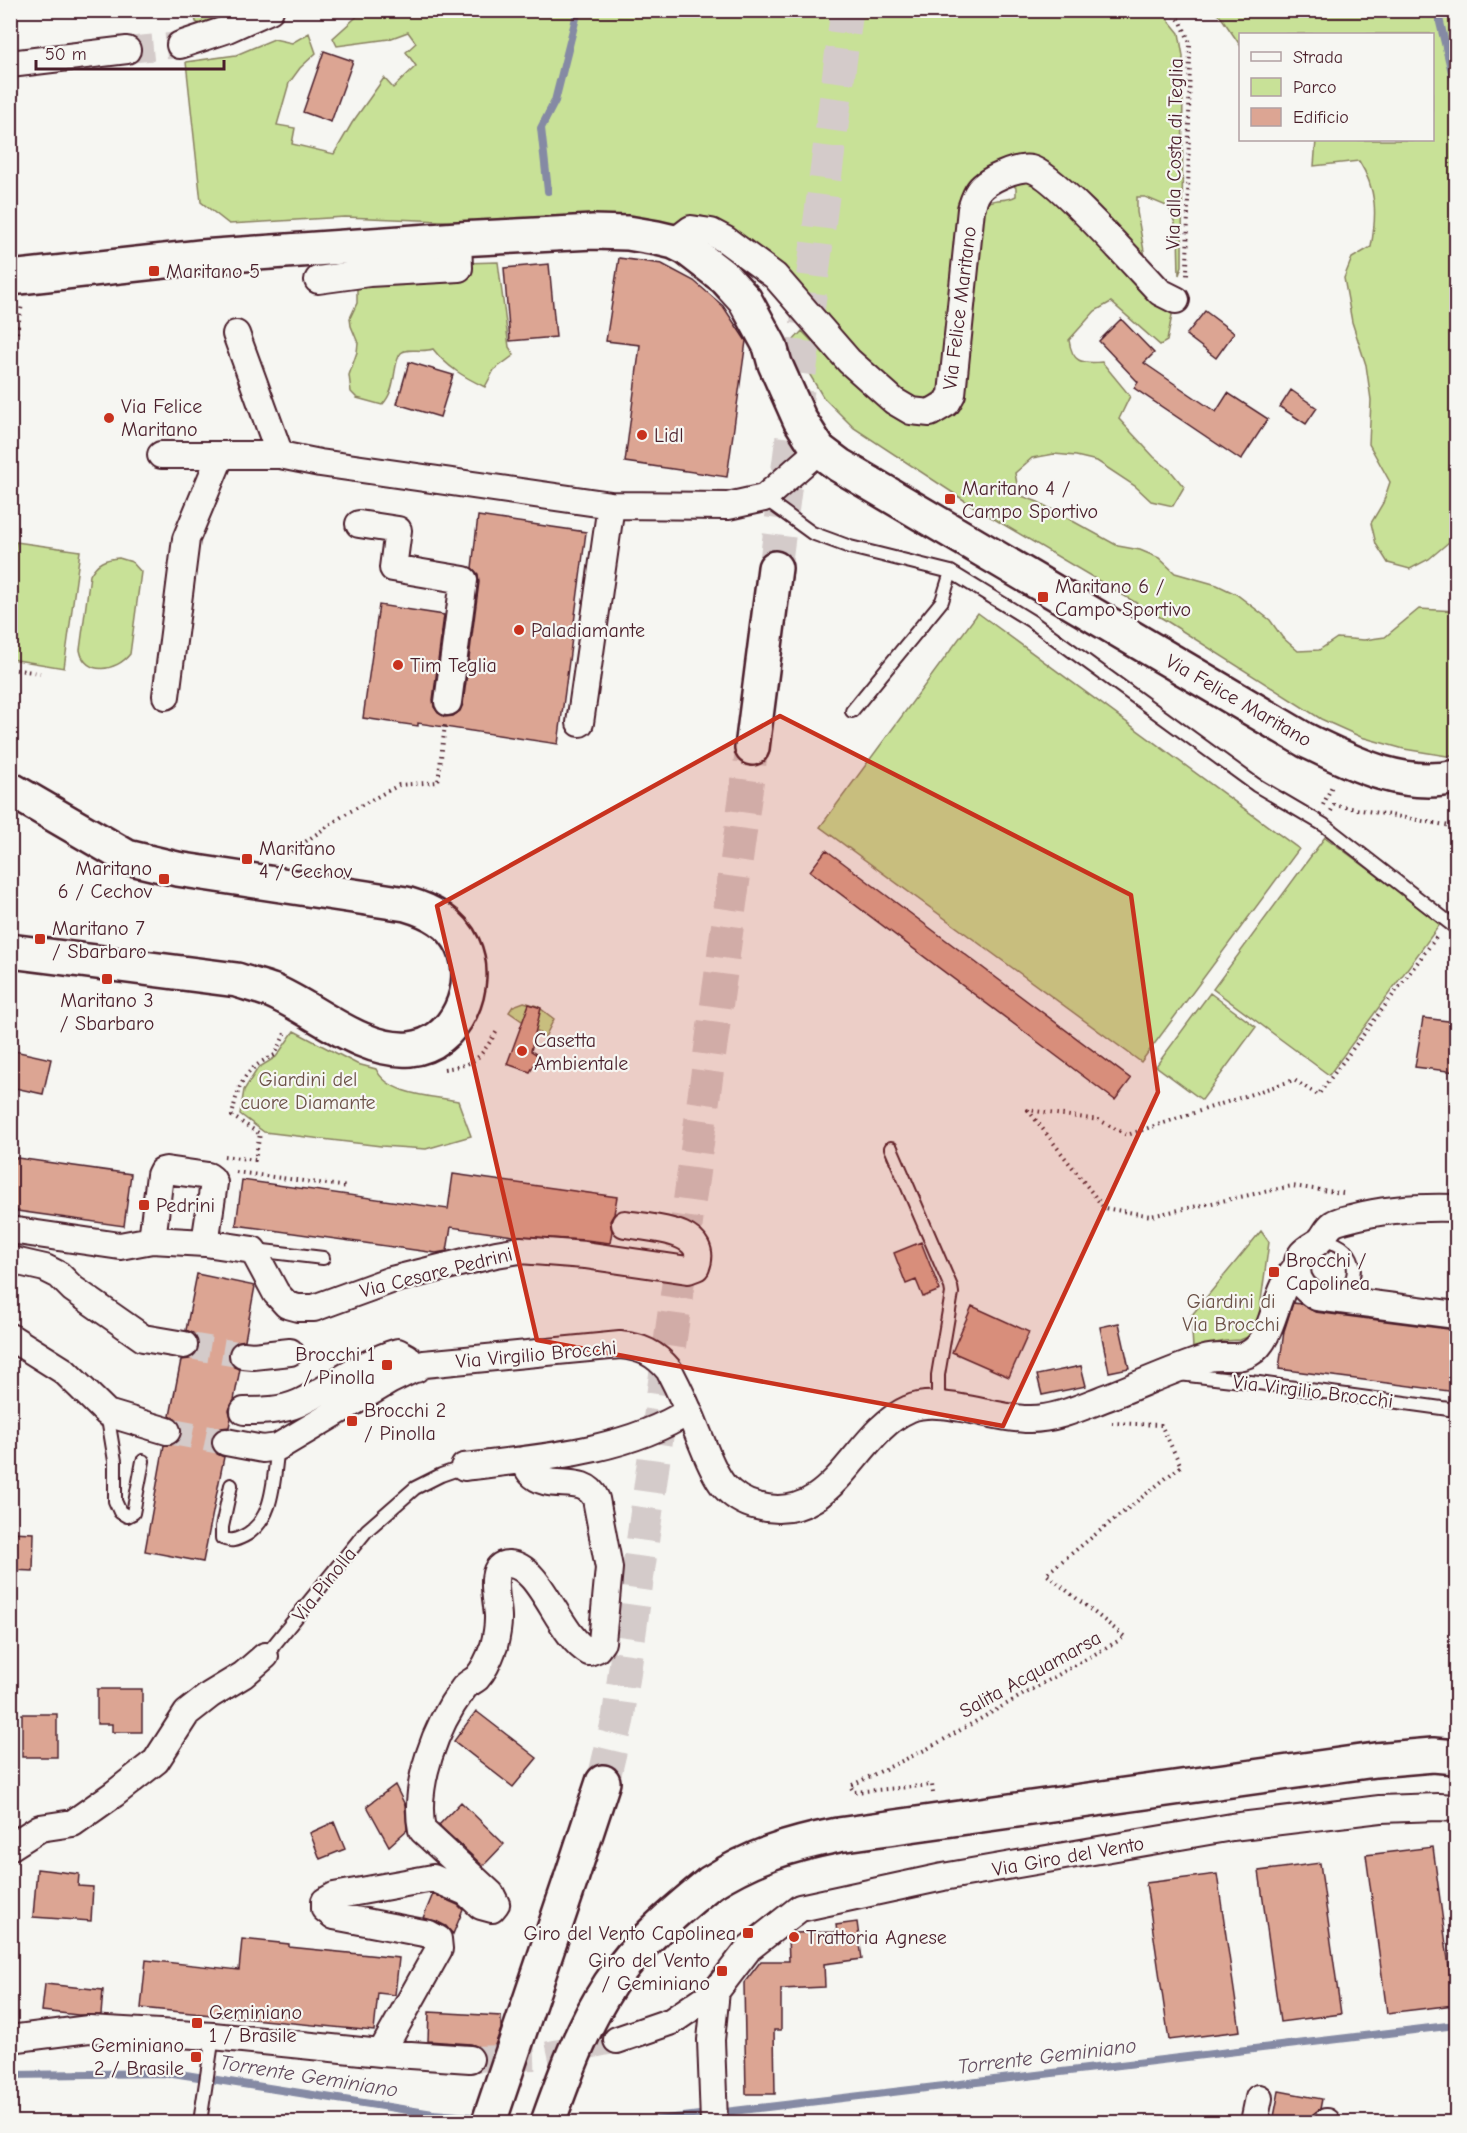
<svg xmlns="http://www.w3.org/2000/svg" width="1467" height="2133" viewBox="0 0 1467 2133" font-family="'Comic Neue',sans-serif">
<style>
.green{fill:#c8e197;stroke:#898061;stroke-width:1.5}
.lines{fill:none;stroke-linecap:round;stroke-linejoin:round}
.stream{stroke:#858aa4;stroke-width:8}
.building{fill:#dca593;stroke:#4a1f2b;stroke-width:1.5}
.street-tunnel{stroke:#d4cbca;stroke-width:26;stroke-dasharray:26 13;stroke-linecap:butt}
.highway-tunnel{stroke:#d4cbca;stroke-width:33;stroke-dasharray:33 16;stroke-linecap:butt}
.lane-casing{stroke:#4a1f2b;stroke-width:16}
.street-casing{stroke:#4a1f2b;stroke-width:30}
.secondary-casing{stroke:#4a1f2b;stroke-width:38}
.highway-casing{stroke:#4a1f2b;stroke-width:38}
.path{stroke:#4a1f2b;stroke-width:4;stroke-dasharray:1.5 4.5;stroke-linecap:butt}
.lane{stroke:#f6f6f2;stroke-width:12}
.street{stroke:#f6f6f2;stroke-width:26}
.secondary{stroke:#f6f6f2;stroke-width:33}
.highway{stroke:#f6f6f2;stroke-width:33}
.highway-bridge-casing{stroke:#4a1f2b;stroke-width:38;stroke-linecap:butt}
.highway-bridge{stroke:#f6f6f2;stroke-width:33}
.marked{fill:#c8321e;fill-opacity:0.2;stroke:#c8321e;stroke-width:4.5;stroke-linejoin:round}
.poi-dot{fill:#c8321e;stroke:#f6f6f2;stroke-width:2}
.labels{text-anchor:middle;stroke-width:4.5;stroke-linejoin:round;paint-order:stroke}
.street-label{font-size:20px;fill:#4a1f2b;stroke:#f6f6f2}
.poi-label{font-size:20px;fill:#4a1f2b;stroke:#f6f6f2;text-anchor:start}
.park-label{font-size:20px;fill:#6a5046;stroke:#f6f6f2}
.water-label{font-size:21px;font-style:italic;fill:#624c5e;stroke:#f6f6f2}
</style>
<rect width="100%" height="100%" fill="#f6f6f2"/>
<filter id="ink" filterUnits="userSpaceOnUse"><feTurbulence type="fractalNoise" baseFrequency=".0167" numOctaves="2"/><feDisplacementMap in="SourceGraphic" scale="12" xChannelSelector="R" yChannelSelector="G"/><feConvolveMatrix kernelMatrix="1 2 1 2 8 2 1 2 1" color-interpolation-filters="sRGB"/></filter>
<g filter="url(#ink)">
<path class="green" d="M 194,11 L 236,11 L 201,25 L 196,22 Z
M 363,11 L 1161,11 L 1179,33 L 1183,56 L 1182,266 L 1179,275 L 1178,232 L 1169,207 L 1145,197 L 1137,197 L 1137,212 L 1147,268 L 1052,170 L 991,168 L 945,381 C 930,402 920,404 897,394 L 729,228 C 698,213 696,209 667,230 L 345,217 L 229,224 L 201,202 L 186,62 L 236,55 L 274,39 L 292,43 L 309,33 L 316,53 L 300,68 L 289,83 L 277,125 L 295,128 L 292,144 L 334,154 L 352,123 L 384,78 L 393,88 L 416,66 L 406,52 L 416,43 L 408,32 L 389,39 L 337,46 L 333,38 Z
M 1213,11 L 1456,11 L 1456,536 L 1429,559 L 1410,569 L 1388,563 L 1376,544 L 1371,523 L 1383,503 L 1390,482 L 1369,444 L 1371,400 L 1366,365 L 1352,322 L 1344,278 L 1352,258 L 1371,247 C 1377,214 1377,190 1359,161 L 1314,166 L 1316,140 L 1432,140 L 1432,34 L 1240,34 L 1240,45 L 1221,17 Z
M 1031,178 L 1167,307 L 1172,315 L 1167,341 L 1160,345 L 1111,302 L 1095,311 L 1069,340 C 1072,362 1081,364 1102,362 L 1130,396 L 1119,419 L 1154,457 L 1170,470 L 1184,487 L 1173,506 L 1151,501 L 1135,486 L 1097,461 L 1076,456 L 1054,454 L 1032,458 L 1015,473 L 1019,495 L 1038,502 L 1118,546 L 1140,550 L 1159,558 L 1175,573 L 1217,585 L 1236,594 L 1270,620 L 1282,637 L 1298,651 L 1319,650 L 1337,638 L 1364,640 L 1385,637 L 1419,609 L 1456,611 L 1456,754 L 1447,756 L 1404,749 L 1361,737 L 1321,719 L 1165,620 L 979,510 L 854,428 L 823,397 L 791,343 L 802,331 L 838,368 L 886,410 L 916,425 L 940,423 L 954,412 L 983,205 C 997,196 1003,203 1016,196 L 1016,188 L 1011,182 Z
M 498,262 L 509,347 L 514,355 L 494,370 L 485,387 C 464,377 447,367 433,349 C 422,353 407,347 401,353 C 392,362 398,389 382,405 L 357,398 L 351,392 L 349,375 L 357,352 L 358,343 L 351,326 L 350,318 L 357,303 L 357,286 L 463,263 Z
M 16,542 L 80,551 L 64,668 L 11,659 L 10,586 Z
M 119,558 L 132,562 L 141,572 L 130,654 C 117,671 85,677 80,650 L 90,575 C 97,562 105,559 119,558 Z
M 978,613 L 1299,849 L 1141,1062 L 820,827 Z
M 1325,837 L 1441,923 L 1329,1075 L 1213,989 Z
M 1210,993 L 1256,1027 L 1202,1100 L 1156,1066 Z
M 524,1002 L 537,1006 L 554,1019 L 545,1037 L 509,1012 L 513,1006 Z
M 294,1031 L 357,1064 L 376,1069 C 388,1095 431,1096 458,1101 L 471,1136 L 426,1149 L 381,1146 L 264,1132 L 240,1114 L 244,1090 L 258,1068 L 276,1057 Z
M 1261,1231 L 1269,1242 L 1258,1323 L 1250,1336 L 1240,1340 L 1225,1341 L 1193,1348 L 1191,1316 Z"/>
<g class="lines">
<path class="stream" d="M 1437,10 L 1456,89
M 548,191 L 541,128 L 555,101 L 578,10
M 10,2075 L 173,2073 L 433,2114 L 483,2118
M 497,2120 L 530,2122
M 641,2122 L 1456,2025"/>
</g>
<path class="building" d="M 324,51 L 353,61 L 331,122 L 303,112 Z
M 619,258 L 662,264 L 694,281 L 723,306 L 746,341 L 727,477 L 625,462 L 640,345 L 606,341 Z
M 549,264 L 556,337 L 510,341 L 504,268 Z
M 1205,311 L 1234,333 L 1216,358 L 1186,335 Z
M 1121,319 L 1154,353 L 1144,363 L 1216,412 L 1228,393 L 1268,419 L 1241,460 L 1134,388 L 1138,382 L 1099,341 Z
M 409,362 L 453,375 L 440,417 L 397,404 Z
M 1291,390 L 1317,408 L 1306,424 L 1280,407 Z
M 478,516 L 586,532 L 558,744 L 418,723 L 418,726 L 363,718 L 379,605 L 444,615 L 433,700 L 434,707 L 438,713 L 445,717 L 453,716 L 460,711 L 463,704 L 479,582 L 478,574 L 472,568 Z
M 826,850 L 1131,1079 L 1115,1100 L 810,871 Z
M 529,1004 L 541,1008 L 531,1051 L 539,1056 L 530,1072 L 507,1064 Z
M 1423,1018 L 1456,1022 L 1456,1072 L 1415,1067 Z
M 10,1050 L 51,1059 L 43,1094 L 10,1087 Z
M 10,1157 L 131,1174 L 124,1226 L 10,1210 Z
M 453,1174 L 617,1197 L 614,1214 L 610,1221 L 612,1231 L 610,1243 L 586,1240 L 513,1236 L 451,1227 L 447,1251 L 436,1253 L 236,1225 L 242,1180 L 448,1209 Z
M 921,1242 L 940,1290 L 923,1297 L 916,1280 L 906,1284 L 894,1253 Z
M 197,1274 L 255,1286 L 245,1340 L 236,1342 L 231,1346 L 228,1353 L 230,1362 L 234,1367 L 240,1369 L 234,1400 L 229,1410 L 231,1418 L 229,1427 L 221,1428 L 214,1433 L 211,1439 L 212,1447 L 217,1454 L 224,1457 L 203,1562 L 145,1551 L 164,1445 L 171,1445 L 177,1442 L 181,1435 L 181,1427 L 178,1421 L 170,1416 L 181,1360 L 190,1359 L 196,1354 L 199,1348 L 198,1339 L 193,1333 L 186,1330 Z
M 1293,1303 L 1301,1304 L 1315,1312 L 1456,1330 L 1456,1392 L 1279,1369 L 1284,1331 Z
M 972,1306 L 1029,1332 L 1009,1377 L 952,1352 Z
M 1119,1323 L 1129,1368 L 1109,1372 L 1100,1327 Z
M 1081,1366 L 1086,1386 L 1042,1395 L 1037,1375 Z
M 10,1532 L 34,1533 L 33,1571 L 10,1570 Z
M 97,1689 L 142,1689 L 142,1732 L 112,1732 L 112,1724 L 97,1724 Z
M 476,1711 L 537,1758 L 513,1787 L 454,1741 Z
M 22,1714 L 57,1714 L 57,1757 L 22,1757 Z
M 395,1785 L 405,1805 L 407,1830 L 389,1846 L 367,1806 Z
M 461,1802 L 504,1844 L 483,1866 L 439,1825 Z
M 334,1822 L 345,1849 L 320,1859 L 310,1833 Z
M 1433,1847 L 1454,2005 L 1387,2013 L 1366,1855 Z
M 1320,1863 L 1341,2014 L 1280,2022 L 1259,1871 Z
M 37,1869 L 79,1874 L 78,1886 L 93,1887 L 91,1921 L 33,1917 Z
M 1217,1874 L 1240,2031 L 1169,2040 L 1146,1883 Z
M 433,1894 L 458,1905 L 463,1910 L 453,1934 L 446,1926 L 436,1921 L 423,1918 Z
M 857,1922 L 862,1959 L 824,1964 L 825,1987 L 781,1989 L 781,2030 L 774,2030 L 775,2094 L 746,2094 L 744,1983 L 761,1961 L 789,1961 L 788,1937 L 792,1933 L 837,1932 L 836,1925 Z
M 242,1939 L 289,1944 L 289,1947 L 399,1958 L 395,1995 L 378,1993 L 374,2031 L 141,2008 L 146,1960 L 239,1970 Z
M 45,1984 L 103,1990 L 101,2015 L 78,2015 L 42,2011 Z
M 429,2012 L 501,2016 L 501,2029 L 492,2053 L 484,2053 L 479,2047 L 471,2044 L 428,2041 Z
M 1279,2091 L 1322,2099 L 1320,2109 L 1313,2114 L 1311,2122 L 1273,2122 Z"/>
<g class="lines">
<path class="street-tunnel" d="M 127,50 L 180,45
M 184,1345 L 243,1355
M 167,1431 L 226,1442
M 470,2059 L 536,2057 L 617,2040"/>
<path class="highway-tunnel" d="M 775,568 L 847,10
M 603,1782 L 618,1719 L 752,748"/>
<g class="lane-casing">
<path id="lane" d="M 764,498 L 812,533 L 850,547 L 951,572 L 1031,621 L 1256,785 L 1324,825 L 1456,928
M 852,711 L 942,601 L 951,572
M 891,1148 L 951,1287 L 952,1293 L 938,1375 L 938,1405
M 1320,1241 C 1355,1240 1368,1282 1334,1296
M 255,1250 L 323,1258
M 1179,1374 L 1259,1383 L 1456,1410
M 107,1413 L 115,1461 L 115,1501 L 120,1512 L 127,1516 L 133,1513 L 143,1461
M 231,1485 L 222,1527 L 222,1538 C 231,1542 236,1540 244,1536 C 275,1520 273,1478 278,1447
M 265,1656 L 367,1530 L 415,1488 L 441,1475 L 464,1467
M 200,2122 L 213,2036"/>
</g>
<g class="street-casing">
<path id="street" d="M 180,45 L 225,30 L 270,10
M 10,64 L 127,50
M 674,242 L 691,229 L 711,232 L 726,240 L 775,276 L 849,361 L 894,401 L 911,411 L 930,413 L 947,403 L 952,394 L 971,209 C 973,203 975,196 978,192 C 985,180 1018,166 1031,169 C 1054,174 1139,270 1160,292 L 1176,300
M 318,280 L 369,273 L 459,268 L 458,239
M 236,334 L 280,455
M 161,455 L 280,455 L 320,463 L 611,505 L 728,506 L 764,498 L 819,450
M 359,524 L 398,530 L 393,568 L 464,580 L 448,702
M 166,696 L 186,539 L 221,455
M 580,723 L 611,505
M 1456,1208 C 1422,1207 1389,1208 1355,1217 C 1348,1219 1339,1220 1333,1224 C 1326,1229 1324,1238 1318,1242 C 1307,1249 1297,1253 1297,1269 C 1297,1283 1306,1291 1317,1297 L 1456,1315
M 10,1230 L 120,1246 L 152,1240 L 205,1243 L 253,1250 L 276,1293 L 287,1305 L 298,1308 L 314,1308 L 391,1280 L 496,1254 L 520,1250 L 585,1255 L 688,1270 L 696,1267 C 711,1229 649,1228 625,1224
M 152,1240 L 160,1175 L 162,1171 L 166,1170 L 208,1176 L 212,1179 L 214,1183 L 205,1243
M 10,1260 L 45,1268 L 59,1275 L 73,1289 L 143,1338 L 184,1345
M 10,1337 L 64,1371 L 107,1413 L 167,1431
M 243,1355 L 253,1356 L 290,1352
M 244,1411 C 262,1411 281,1411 299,1403 C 333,1387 362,1362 398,1352 L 407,1357 L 416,1369
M 226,1442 L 263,1449 L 278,1447 L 389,1381 L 424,1364 L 620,1345 C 641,1347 655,1353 669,1370 C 680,1391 690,1413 699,1436 C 706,1452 712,1471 723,1485 C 732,1495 744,1503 757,1506 C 834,1527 853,1433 909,1409 C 939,1395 996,1420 1030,1419 C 1054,1419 1077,1409 1100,1400 C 1135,1387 1170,1370 1205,1359 C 1220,1354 1237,1361 1250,1353 C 1275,1339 1274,1289 1297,1267
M 464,1467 C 538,1458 626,1452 689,1411
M 10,1847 L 40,1828 L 73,1823 L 114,1794 L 156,1761 L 187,1713 L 210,1695 L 243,1675 L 265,1656
M 10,2039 L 89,2029 L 213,2036 L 381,2053 L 470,2059
M 617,2040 L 672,2021 L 716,1991 L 749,1948 L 800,1908 L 943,1877 L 1232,1827 L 1380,1809 L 1439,1807 L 1456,1808
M 381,2053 L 439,1949 L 438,1939 L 429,1934 L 334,1916 L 325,1909 L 325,1901 L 334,1896 L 433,1878 L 466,1892 L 481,1906 L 492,1909 L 496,1904 L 491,1894 L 422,1830 C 413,1785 436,1725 463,1689 C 466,1684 472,1682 477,1678 C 485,1669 490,1657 494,1646 C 496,1638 498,1627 498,1619 C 499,1605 485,1563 509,1564 C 541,1565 558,1635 589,1652 L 597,1649 L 602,1642 L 609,1568 L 596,1499 C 584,1472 549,1493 531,1473 C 528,1470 526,1464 524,1460
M 714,2122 L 711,2040 L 716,1991
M 1254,2122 L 1259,2098
M 1326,2122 L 1327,2122"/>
</g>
<g class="secondary-casing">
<path id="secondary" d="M 10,278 L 201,257 L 458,239 L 593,232 L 628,233 L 657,238 L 674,242 L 686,248 L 725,278 L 745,300 L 770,346 L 775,364 L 800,420 L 819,450 L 839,465 L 1305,740 C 1353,763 1402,789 1456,777
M 10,789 L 127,857 L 177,869 L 406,904 C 430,911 452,922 463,946 C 481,985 456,1045 410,1049 C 361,1053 315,1009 272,991 C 261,987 248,984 237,980 L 10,951"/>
</g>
<g class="highway-casing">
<path id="highway" d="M 752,748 L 775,568
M 571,1879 L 603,1782
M 710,1883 C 753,1856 788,1845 838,1835 L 1375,1760 L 1433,1755 L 1456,1757"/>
</g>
<path class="path" d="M 1170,10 L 1181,22 L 1190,43 L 1187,279
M 10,341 L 16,338 L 22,304
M 10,669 L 40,673
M 1323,805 L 1333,784
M 1331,811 L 1334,805 L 1456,827
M 286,855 L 347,813 L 399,785 L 438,782 L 445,725
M 444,1069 C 477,1064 479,1059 497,1031
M 224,1156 L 255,1160 L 260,1134 L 232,1116 C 238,1085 244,1068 275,1055 L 286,1031
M 236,1172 L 349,1187
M 1343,1193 L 1292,1186 L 1151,1216 L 1104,1208 L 1028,1110 L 1099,1120 L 1127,1135 L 1294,1080 L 1318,1095 L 1438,935
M 933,1793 L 932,1785 L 854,1792 L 850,1786 L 927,1749 L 1125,1637 L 1046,1574 L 1181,1466 L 1161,1425 L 1112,1423"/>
<use href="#lane" class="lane"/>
<use href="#street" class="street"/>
<use href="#secondary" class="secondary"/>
<use href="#highway" class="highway"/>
<g class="highway-bridge-casing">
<path id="highway-bridge" d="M 489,2122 L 571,1879
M 548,2122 C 565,2075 582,2027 610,1984 C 637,1944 673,1913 710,1883"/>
</g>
<use href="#highway-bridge" class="highway-bridge"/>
</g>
</g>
<path class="marked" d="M 780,716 L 1131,895 L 1158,1092 L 1003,1426 L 537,1340 L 437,906 Z"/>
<g class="poi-dot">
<rect x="148" y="265" width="12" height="12" rx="3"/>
<circle cx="109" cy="418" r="6"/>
<circle cx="642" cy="435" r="6"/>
<rect x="944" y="493" width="12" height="12" rx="3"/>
<rect x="1037" y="591" width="12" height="12" rx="3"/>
<circle cx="519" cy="630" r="6"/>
<circle cx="398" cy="665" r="6"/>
<rect x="241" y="853" width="12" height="12" rx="3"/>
<rect x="158" y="873" width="12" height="12" rx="3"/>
<rect x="34" y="933" width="12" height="12" rx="3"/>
<rect x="101" y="973" width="12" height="12" rx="3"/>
<circle cx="522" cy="1051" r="6"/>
<rect x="138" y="1199" width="12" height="12" rx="3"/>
<rect x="1268" y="1266" width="12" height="12" rx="3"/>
<rect x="381" y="1359" width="12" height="12" rx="3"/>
<rect x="346" y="1415" width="12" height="12" rx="3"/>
<rect x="742" y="1927" width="12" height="12" rx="3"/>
<circle cx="794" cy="1937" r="6"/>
<rect x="716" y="1965" width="12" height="12" rx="3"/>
<rect x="191" y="2017" width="12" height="12" rx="3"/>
<rect x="190" y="2051" width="12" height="12" rx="3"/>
</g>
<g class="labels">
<g class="street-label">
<text transform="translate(1174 154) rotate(-89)" y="7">Via alla Costa di Teglia</text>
<text transform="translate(959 308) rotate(-83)" y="7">Via Felice Maritano</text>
<text transform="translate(1239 700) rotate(30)" y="7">Via Felice Maritano</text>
<text transform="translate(436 1272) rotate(-14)" y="7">Via Cesare Pedrini</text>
<text transform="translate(536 1354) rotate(-5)" y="7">Via Virgilio Brocchi</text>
<text transform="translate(1313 1391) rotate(7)" y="7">Via Virgilio Brocchi</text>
<text transform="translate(324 1584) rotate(-51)" y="7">Via Pinolla</text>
<text transform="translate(1030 1674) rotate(-29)" y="7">Salita Acquamarsa</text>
<text transform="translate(1068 1856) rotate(-10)" y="7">Via Giro del Vento</text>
</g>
<g class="poi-label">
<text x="166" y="278">Maritano 5</text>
<text x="121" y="413">Via Felice<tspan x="121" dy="23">Maritano</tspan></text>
<text x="654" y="442">Lidl</text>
<text x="962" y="495">Maritano 4 /<tspan x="962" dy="23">Campo Sportivo</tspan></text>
<text x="1055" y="593">Maritano 6 /<tspan x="1055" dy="23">Campo Sportivo</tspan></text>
<text x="531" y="637">Paladiamante</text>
<text x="410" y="672">Tim Teglia</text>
<text x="259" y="855">Maritano<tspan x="259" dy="23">4 / Cechov</tspan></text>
<text x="152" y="875" text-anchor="end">Maritano<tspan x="152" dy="23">6 / Cechov</tspan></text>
<text x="52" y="935">Maritano 7<tspan x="52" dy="23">/ Sbarbaro</tspan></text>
<text x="107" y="1007" text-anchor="middle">Maritano 3<tspan x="107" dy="23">/ Sbarbaro</tspan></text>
<text x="534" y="1047">Casetta<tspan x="534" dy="23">Ambientale</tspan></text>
<text x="156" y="1212">Pedrini</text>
<text x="1286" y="1267">Brocchi /<tspan x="1286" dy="23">Capolinea</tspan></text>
<text x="375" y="1361" text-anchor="end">Brocchi 1<tspan x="375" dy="23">/ Pinolla</tspan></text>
<text x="364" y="1417">Brocchi 2<tspan x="364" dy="23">/ Pinolla</tspan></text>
<text x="736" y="1940" text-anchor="end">Giro del Vento Capolinea</text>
<text x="806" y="1944">Trattoria Agnese</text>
<text x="710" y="1967" text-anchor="end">Giro del Vento<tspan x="710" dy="23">/ Geminiano</tspan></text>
<text x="209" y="2019">Geminiano<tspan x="209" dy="23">1 / Brasile</tspan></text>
<text x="184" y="2052" text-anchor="end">Geminiano<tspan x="184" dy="23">2 / Brasile</tspan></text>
</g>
<g class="park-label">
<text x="308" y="1086">Giardini del<tspan x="308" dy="23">cuore Diamante</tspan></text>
<text x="1231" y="1308">Giardini di<tspan x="1231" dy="23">Via Brocchi</tspan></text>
</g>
<g class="water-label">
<text transform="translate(1047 2056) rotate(-7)" y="7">Torrente Geminiano</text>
<text transform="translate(309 2076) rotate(9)" y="7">Torrente Geminiano</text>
</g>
</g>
<rect width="1467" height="2133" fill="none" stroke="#f6f6f2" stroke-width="36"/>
<rect x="18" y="18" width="1431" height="2097" fill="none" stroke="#4a1f2b" stroke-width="2" filter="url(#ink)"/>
<rect x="1239" y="33" width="195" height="108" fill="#f6f6f2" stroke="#b1a0a2" stroke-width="1.5"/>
<rect x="1251" y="52" width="30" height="9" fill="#f6f6f2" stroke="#b1a0a2" stroke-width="1.5"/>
<text x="1293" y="63" font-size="18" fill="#4a1f2b">Strada</text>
<rect x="1251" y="78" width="30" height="18" fill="#c8e197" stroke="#b1a0a2" stroke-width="1.5"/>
<text x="1293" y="93" font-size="18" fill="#4a1f2b">Parco</text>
<rect x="1251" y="108" width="30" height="18" fill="#dca593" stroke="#b1a0a2" stroke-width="1.5"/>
<text x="1293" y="123" font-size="18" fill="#4a1f2b">Edificio</text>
<path d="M36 60v9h188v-9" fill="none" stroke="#4a1f2b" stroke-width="3"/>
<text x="45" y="60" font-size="18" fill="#4a1f2b" stroke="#f6f6f2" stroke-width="4.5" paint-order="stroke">50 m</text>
</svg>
